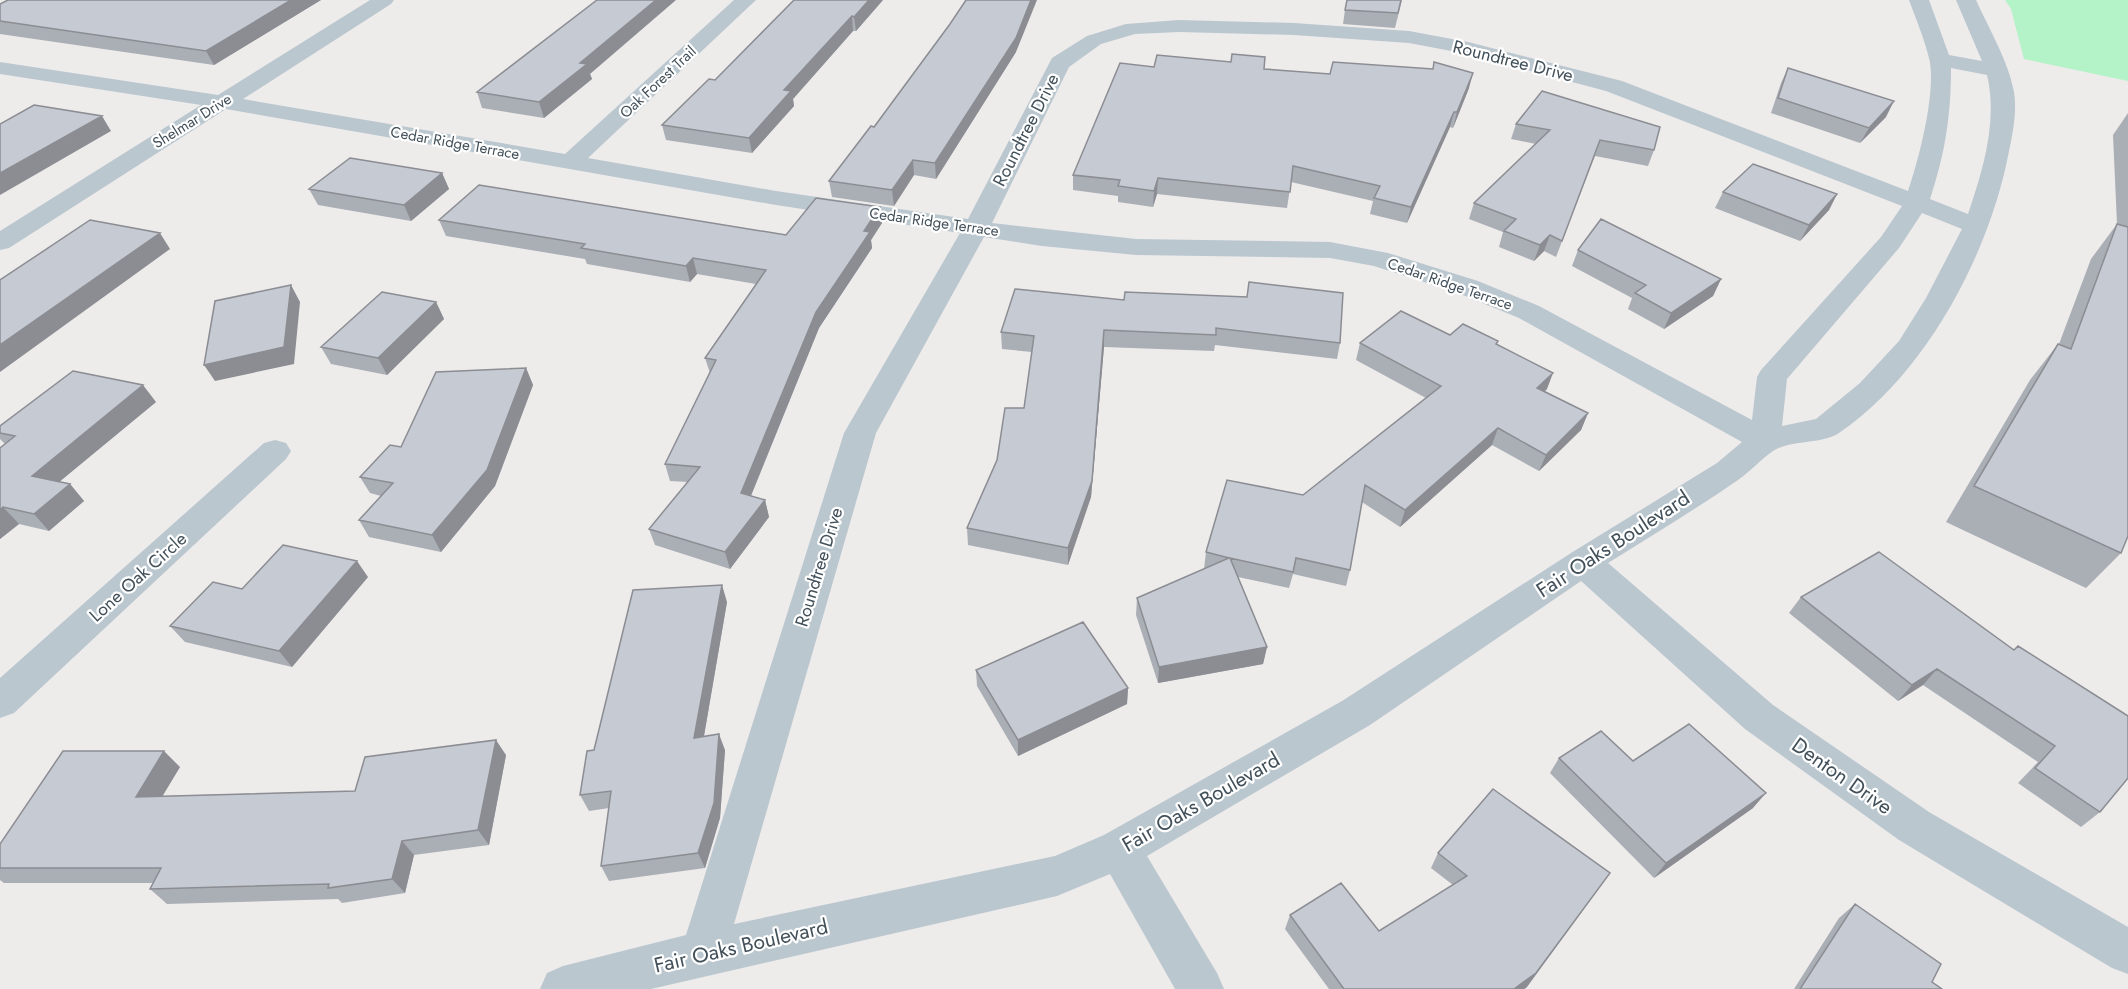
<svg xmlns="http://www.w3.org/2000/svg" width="2128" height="989" viewBox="0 0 2128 989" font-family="Jost,sans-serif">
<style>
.green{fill:#b4f2c7}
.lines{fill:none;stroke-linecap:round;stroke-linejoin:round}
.street{fill:#bac7cf;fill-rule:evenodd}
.wall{fill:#aaaeb5}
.shaded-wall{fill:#8b8d93}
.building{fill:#c6cad2;stroke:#8b8d93;stroke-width:1.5}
.labels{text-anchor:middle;stroke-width:4.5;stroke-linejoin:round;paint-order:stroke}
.far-street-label{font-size:15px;fill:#42505a;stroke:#fff}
.street-label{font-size:18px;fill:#42505a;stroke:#fff}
.near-street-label{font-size:21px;fill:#42505a;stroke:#fff}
</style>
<rect width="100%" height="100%" fill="#eeebeb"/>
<path class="green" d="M 2005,0 L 2128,0 L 2128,81 L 2024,59 L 2011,9 Z"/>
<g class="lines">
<path class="street" d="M 370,0 L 394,0 L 391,4 L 243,99 L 565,154 L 734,0 L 756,0 L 588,158 L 776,191 L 968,219 L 1052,58 L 1087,36 L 1126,24 L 1179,20 L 1294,23 L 1409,31 L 1468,42 L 1622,81 L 1908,191 C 1919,159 1937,90 1929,58 C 1924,38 1916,19 1909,0 L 1929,0 L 1949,55 L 1982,61 L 1956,0 L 1976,0 C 1989,29 2008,60 2014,92 C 2017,111 2013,133 2009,151 C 1990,253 1926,374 1839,433 C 1820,445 1792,439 1773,451 C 1761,459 1751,471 1738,480 C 1696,509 1651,536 1608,563 L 1773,705 L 1929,812 L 2128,927 L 2128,974 L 2112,968 L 1899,840 L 1745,729 L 1581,581 L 1370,725 L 1147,856 L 1217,973 L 1224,989 L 1175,989 L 1110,874 L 1057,896 L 651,989 L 540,989 L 547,973 L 563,966 L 686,935 L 844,433 L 960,233 L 776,205 L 226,109 L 9,248 L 0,250 L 0,231 L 201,105 L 0,74 L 0,62 L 218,95 ZM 1179,32 L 1294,35 L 1409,43 L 1467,54 L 1606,91 L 1902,206 L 1881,237 L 1761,370 L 1757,377 L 1752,420 L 1539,306 L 1478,281 L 1388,253 L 1330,242 L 1136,239 L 992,223 L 1069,67 L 1101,44 L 1135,34 ZM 1951,68 L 1987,75 C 1998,121 1983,170 1968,214 L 1930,199 C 1945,154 1951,116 1951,68 ZM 1922,213 L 1962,229 L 1926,298 L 1899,341 L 1860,383 L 1816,419 L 1782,426 L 1787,379 L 1899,248 ZM 984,237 L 1042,246 L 1136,255 L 1330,258 L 1374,266 L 1458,293 L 1519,318 L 1742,442 L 1717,463 L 1571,553 L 1342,701 L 1104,835 L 1055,856 L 734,924 L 876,433 Z
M 275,440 L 286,443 L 291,451 L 286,459 L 14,713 L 0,718 L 0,678 L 264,443 Z"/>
</g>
<path class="wall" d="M 8,0 L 321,0 L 214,65 L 0,34 L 0,4 Z
M 883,0 L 856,31 L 853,31 L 793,99 L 794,106 L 752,153 L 666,140 L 662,125 L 715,80 Z
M 1402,0 L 1395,28 L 1343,24 L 1345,10 Z
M 1016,52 L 936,179 L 914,175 L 894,206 L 832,197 L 829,181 L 874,127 Z
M 1434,62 L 1469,88 L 1453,128 L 1450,127 L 1407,223 L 1370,214 L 1373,201 L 1291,182 L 1287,208 L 1157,194 L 1153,207 L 1118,202 L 1118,196 L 1073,190 L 1073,175 L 1154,67 L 1264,69 L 1330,74 L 1433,69 Z
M 1788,68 L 1886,117 L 1860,143 L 1771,113 L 1781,83 Z
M 590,74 L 592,79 L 544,118 L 482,108 L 477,92 Z
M 2128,113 L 2128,536 L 2121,553 L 2086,588 L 1946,522 L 2030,380 L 2058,344 L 2059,344 L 2091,259 L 2117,224 L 2113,135 Z
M 1516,124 L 1654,150 L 1648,166 L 1595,156 L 1556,257 L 1544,251 L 1534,261 L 1499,247 L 1503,232 L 1469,219 L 1474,203 L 1536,144 L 1511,139 Z
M 442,173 L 449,189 L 411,221 L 318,205 L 309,189 Z
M 1723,192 L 1837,194 L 1829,210 L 1800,241 L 1715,208 Z
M 880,207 L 882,223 L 871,240 L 872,248 L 819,328 L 751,496 L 765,500 L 769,517 L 730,569 L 655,545 L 649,529 L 688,482 L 670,481 L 665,464 L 710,373 L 705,358 L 756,284 L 697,274 L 690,282 L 587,264 L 585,259 L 446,236 L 439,220 L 786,235 Z
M 1578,250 L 1721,279 L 1713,296 L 1664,329 L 1628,309 L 1632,298 L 1572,266 Z
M 1124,300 L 1340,343 L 1337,359 L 1215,345 L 1214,351 L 1104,347 L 1091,497 L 1068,565 L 968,545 L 967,528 L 1024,408 L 1032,352 L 1002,349 L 1001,332 Z
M 436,302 L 444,319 L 387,375 L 331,364 L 321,347 Z
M 1450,335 L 1497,344 L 1547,389 L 1545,391 L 1588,413 L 1581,430 L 1539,471 L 1492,445 L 1400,527 L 1362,502 L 1350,570 L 1346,586 L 1293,574 L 1289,588 L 1238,577 L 1267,647 L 1263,664 L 1158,683 L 1136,615 L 1137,598 L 1204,569 L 1206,552 L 1303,495 L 1426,398 L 1356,360 L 1360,343 Z
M 526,368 L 533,385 L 495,486 L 441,552 L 369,537 L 359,520 L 381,496 L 370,493 L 360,477 L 401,447 Z
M 156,402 L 59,482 L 70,484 L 84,501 L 49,531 L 19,524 L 0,539 L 0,448 L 5,444 L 0,439 L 0,426 Z
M 368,577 L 292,667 L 185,642 L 170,626 L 242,589 Z
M 1801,597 L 2014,650 L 2100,812 L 2081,827 L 2018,783 L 2038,762 L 1923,685 L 1898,701 L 1789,613 Z
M 727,602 L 704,736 L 725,750 L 720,818 L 705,868 L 609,881 L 601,866 L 609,808 L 589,811 L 580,795 L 594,750 Z
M 976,670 L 1128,688 L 1127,704 L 1018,756 L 977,686 Z
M 506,755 L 489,845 L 414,855 L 405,893 L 342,903 L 338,899 L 167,904 L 150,889 L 153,883 L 4,883 L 0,880 L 0,844 L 180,767 L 162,796 L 355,791 Z
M 1559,758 L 1633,761 L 1753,808 L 1654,878 L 1550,773 Z
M 1493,789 L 1527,987 L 1524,989 L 1329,989 L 1285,929 L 1290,915 L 1379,931 L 1453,885 L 1431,868 L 1438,853 Z
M 1855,904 L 1932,982 L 1942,989 L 1794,989 L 1839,918 Z"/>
<path class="shaded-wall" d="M 291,0 L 321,0 L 214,65 L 206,51 Z
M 656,0 L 676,0 L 590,74 L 592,79 L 544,118 L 539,102 L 580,63 Z
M 869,0 L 883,0 L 856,31 L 854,17 Z
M 1031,0 L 1037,0 L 1016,52 L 936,179 L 935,163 Z
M 852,16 L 853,31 L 793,99 L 794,106 L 752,153 L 749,138 L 784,90 Z
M 1473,73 L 1469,88 L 1453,128 L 1457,112 Z
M 1894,101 L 1886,117 L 1860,143 L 1869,128 Z
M 1454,112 L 1450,127 L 1407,223 L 1411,207 Z
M 102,116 L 111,131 L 0,195 L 0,173 Z
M 913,160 L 914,175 L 894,206 L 892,190 Z
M 442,173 L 449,189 L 411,221 L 404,205 Z
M 1158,178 L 1157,194 L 1153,207 L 1154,191 Z
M 1837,194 L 1829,210 L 1800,241 L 1809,225 Z
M 880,207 L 882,223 L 871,240 L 872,248 L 819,328 L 745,510 L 741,493 L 816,312 L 864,231 Z
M 160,233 L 170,249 L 0,372 L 0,345 Z
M 1550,235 L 1544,251 L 1534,261 L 1540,245 Z
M 693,258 L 697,274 L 690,282 L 686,266 Z
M 1721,279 L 1713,296 L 1664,329 L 1671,313 Z
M 291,285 L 300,302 L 294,364 L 215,381 L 204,365 Z
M 436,302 L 444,319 L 387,375 L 378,358 Z
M 1104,330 L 1104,347 L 1091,497 L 1068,565 L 1068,548 Z
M 526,368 L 533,385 L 495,486 L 441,552 L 432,535 Z
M 1553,373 L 1547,389 L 1531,404 L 1537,388 Z
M 143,385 L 156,402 L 47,492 L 32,476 Z
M 1588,413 L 1581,430 L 1539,471 L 1546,455 Z
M 1498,428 L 1492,445 L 1400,527 L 1405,510 Z
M 70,484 L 84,501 L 49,531 L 34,514 Z
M 765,500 L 769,517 L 730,569 L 725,552 Z
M 3,507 L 19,524 L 0,539 L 0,510 Z
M 357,561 L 368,577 L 292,667 L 279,651 Z
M 722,585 L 727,602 L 701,753 L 694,738 Z
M 1267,647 L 1263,664 L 1158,683 L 1159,667 Z
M 1937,669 L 1923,685 L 1898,701 L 1912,685 Z
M 1128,688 L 1127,704 L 1018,756 L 1018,740 Z
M 719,734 L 725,750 L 720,818 L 705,868 L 698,853 Z
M 496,740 L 506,755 L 489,845 L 478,830 Z
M 164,751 L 180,767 L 153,812 L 136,797 Z
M 1766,793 L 1753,808 L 1654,878 L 1666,863 Z
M 402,841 L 414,855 L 405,893 L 392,879 Z
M 1610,873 L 1527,987 L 1524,989 L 1514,989 Z"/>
<path class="building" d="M 8,0 L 291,0 L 206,51 L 0,21 L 0,4 Z
M 597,0 L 656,0 L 580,63 L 587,64 L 539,102 L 477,92 Z
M 794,0 L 869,0 L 854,17 L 852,16 L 784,90 L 791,91 L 749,138 L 662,125 L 709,79 L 715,80 Z
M 966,0 L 1031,0 L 1016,38 L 935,163 L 913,160 L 892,190 L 829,181 L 871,126 L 874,127 L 950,24 Z
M 1347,0 L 1401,0 L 1398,13 L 1345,10 Z
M 1232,54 L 1265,57 L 1264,69 L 1330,74 L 1333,62 L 1433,69 L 1434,62 L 1473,73 L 1457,112 L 1454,112 L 1411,207 L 1374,198 L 1380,186 L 1293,166 L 1290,192 L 1158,178 L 1154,191 L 1118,186 L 1120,180 L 1073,175 L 1120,63 L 1154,67 L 1157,55 L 1231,62 Z
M 1788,68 L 1894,101 L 1869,128 L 1778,98 Z
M 1542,91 L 1660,127 L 1654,150 L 1600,140 L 1562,241 L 1550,235 L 1540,245 L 1504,231 L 1516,219 L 1474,203 L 1550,130 L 1516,124 Z
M 34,105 L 102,116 L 0,173 L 0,124 Z
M 350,158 L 442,173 L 404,205 L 309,189 Z
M 1753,164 L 1837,194 L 1809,225 L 1723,192 Z
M 479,185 L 786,235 L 816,198 L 880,207 L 864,231 L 870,232 L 816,312 L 741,493 L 765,500 L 725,552 L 649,529 L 700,467 L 665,464 L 716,360 L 705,358 L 766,270 L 693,258 L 686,266 L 581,248 L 585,244 L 439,220 Z
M 1601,219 L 1721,279 L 1671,313 L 1635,293 L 1646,285 L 1578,250 Z
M 90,220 L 160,233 L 0,345 L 0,280 Z
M 2117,224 L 2128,227 L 2128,536 L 2121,553 L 1974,486 L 2058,344 L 2071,349 Z
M 1249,282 L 1343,293 L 1340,343 L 1216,328 L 1216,335 L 1104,330 L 1092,481 L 1068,548 L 967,528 L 997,460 L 1005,408 L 1024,408 L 1034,336 L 1001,332 L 1015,289 L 1124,300 L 1125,292 L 1247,297 Z
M 291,285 L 284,347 L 204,365 L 215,301 Z
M 382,292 L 436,302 L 378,358 L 321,347 Z
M 1401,311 L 1450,335 L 1463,324 L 1498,341 L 1496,344 L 1553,373 L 1537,388 L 1588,413 L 1546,455 L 1498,428 L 1405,510 L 1365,485 L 1350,570 L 1296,558 L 1293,572 L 1230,558 L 1267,647 L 1159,667 L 1137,598 L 1229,558 L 1206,552 L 1227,480 L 1303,495 L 1441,386 L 1360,343 Z
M 526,368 L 487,470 L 432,535 L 359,520 L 393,483 L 360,477 L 390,445 L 401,447 L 436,372 Z
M 73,371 L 143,385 L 32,476 L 70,484 L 34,514 L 3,507 L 0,510 L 0,448 L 15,436 L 0,433 L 0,426 Z
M 283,545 L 357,561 L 279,651 L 170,626 L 213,582 L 242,589 Z
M 1879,552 L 2014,650 L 2018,646 L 2128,716 L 2128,778 L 2100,812 L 2035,768 L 2055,746 L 1937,669 L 1912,685 L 1801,597 Z
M 722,585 L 694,738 L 719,734 L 714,803 L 698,853 L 601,866 L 611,791 L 580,795 L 587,751 L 594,750 L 633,590 Z
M 1083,622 L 1128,688 L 1018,740 L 976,670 Z
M 1689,724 L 1766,793 L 1666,863 L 1559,758 L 1601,731 L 1633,761 Z
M 496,740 L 478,830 L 402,841 L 392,879 L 328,888 L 329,884 L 150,889 L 161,868 L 0,868 L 0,844 L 63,751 L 164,751 L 136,797 L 355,791 L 365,757 Z
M 1493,789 L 1610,873 L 1536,973 L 1514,989 L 1344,989 L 1290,915 L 1341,883 L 1379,931 L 1467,876 L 1438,853 Z
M 1855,904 L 1941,964 L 1932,982 L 1942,989 L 1800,989 Z"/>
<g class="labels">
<g class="far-street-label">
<text transform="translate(658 82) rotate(-43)" y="5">Oak Forest Trail</text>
<text transform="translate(192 121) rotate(-32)" y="5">Shelmar Drive</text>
<text transform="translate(455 143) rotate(10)" y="5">Cedar Ridge Terrace</text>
<text transform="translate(934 222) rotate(8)" y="5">Cedar Ridge Terrace</text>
<text transform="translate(1450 284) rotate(19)" y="5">Cedar Ridge Terrace</text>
</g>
<g class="street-label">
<text transform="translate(1513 61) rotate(14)" y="6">Roundtree Drive</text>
<text transform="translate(1026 130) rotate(-63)" y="6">Roundtree Drive</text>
<text transform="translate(819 567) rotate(-73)" y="6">Roundtree Drive</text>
<text transform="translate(138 577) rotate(-42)" y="6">Lone Oak Circle</text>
</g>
<g class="near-street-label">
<text transform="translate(1613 544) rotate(-33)" y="7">Fair Oaks Boulevard</text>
<text transform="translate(1842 776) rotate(35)" y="7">Denton Drive</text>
<text transform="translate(1201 802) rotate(-30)" y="7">Fair Oaks Boulevard</text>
<text transform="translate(741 946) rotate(-13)" y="7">Fair Oaks Boulevard</text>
</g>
</g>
</svg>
